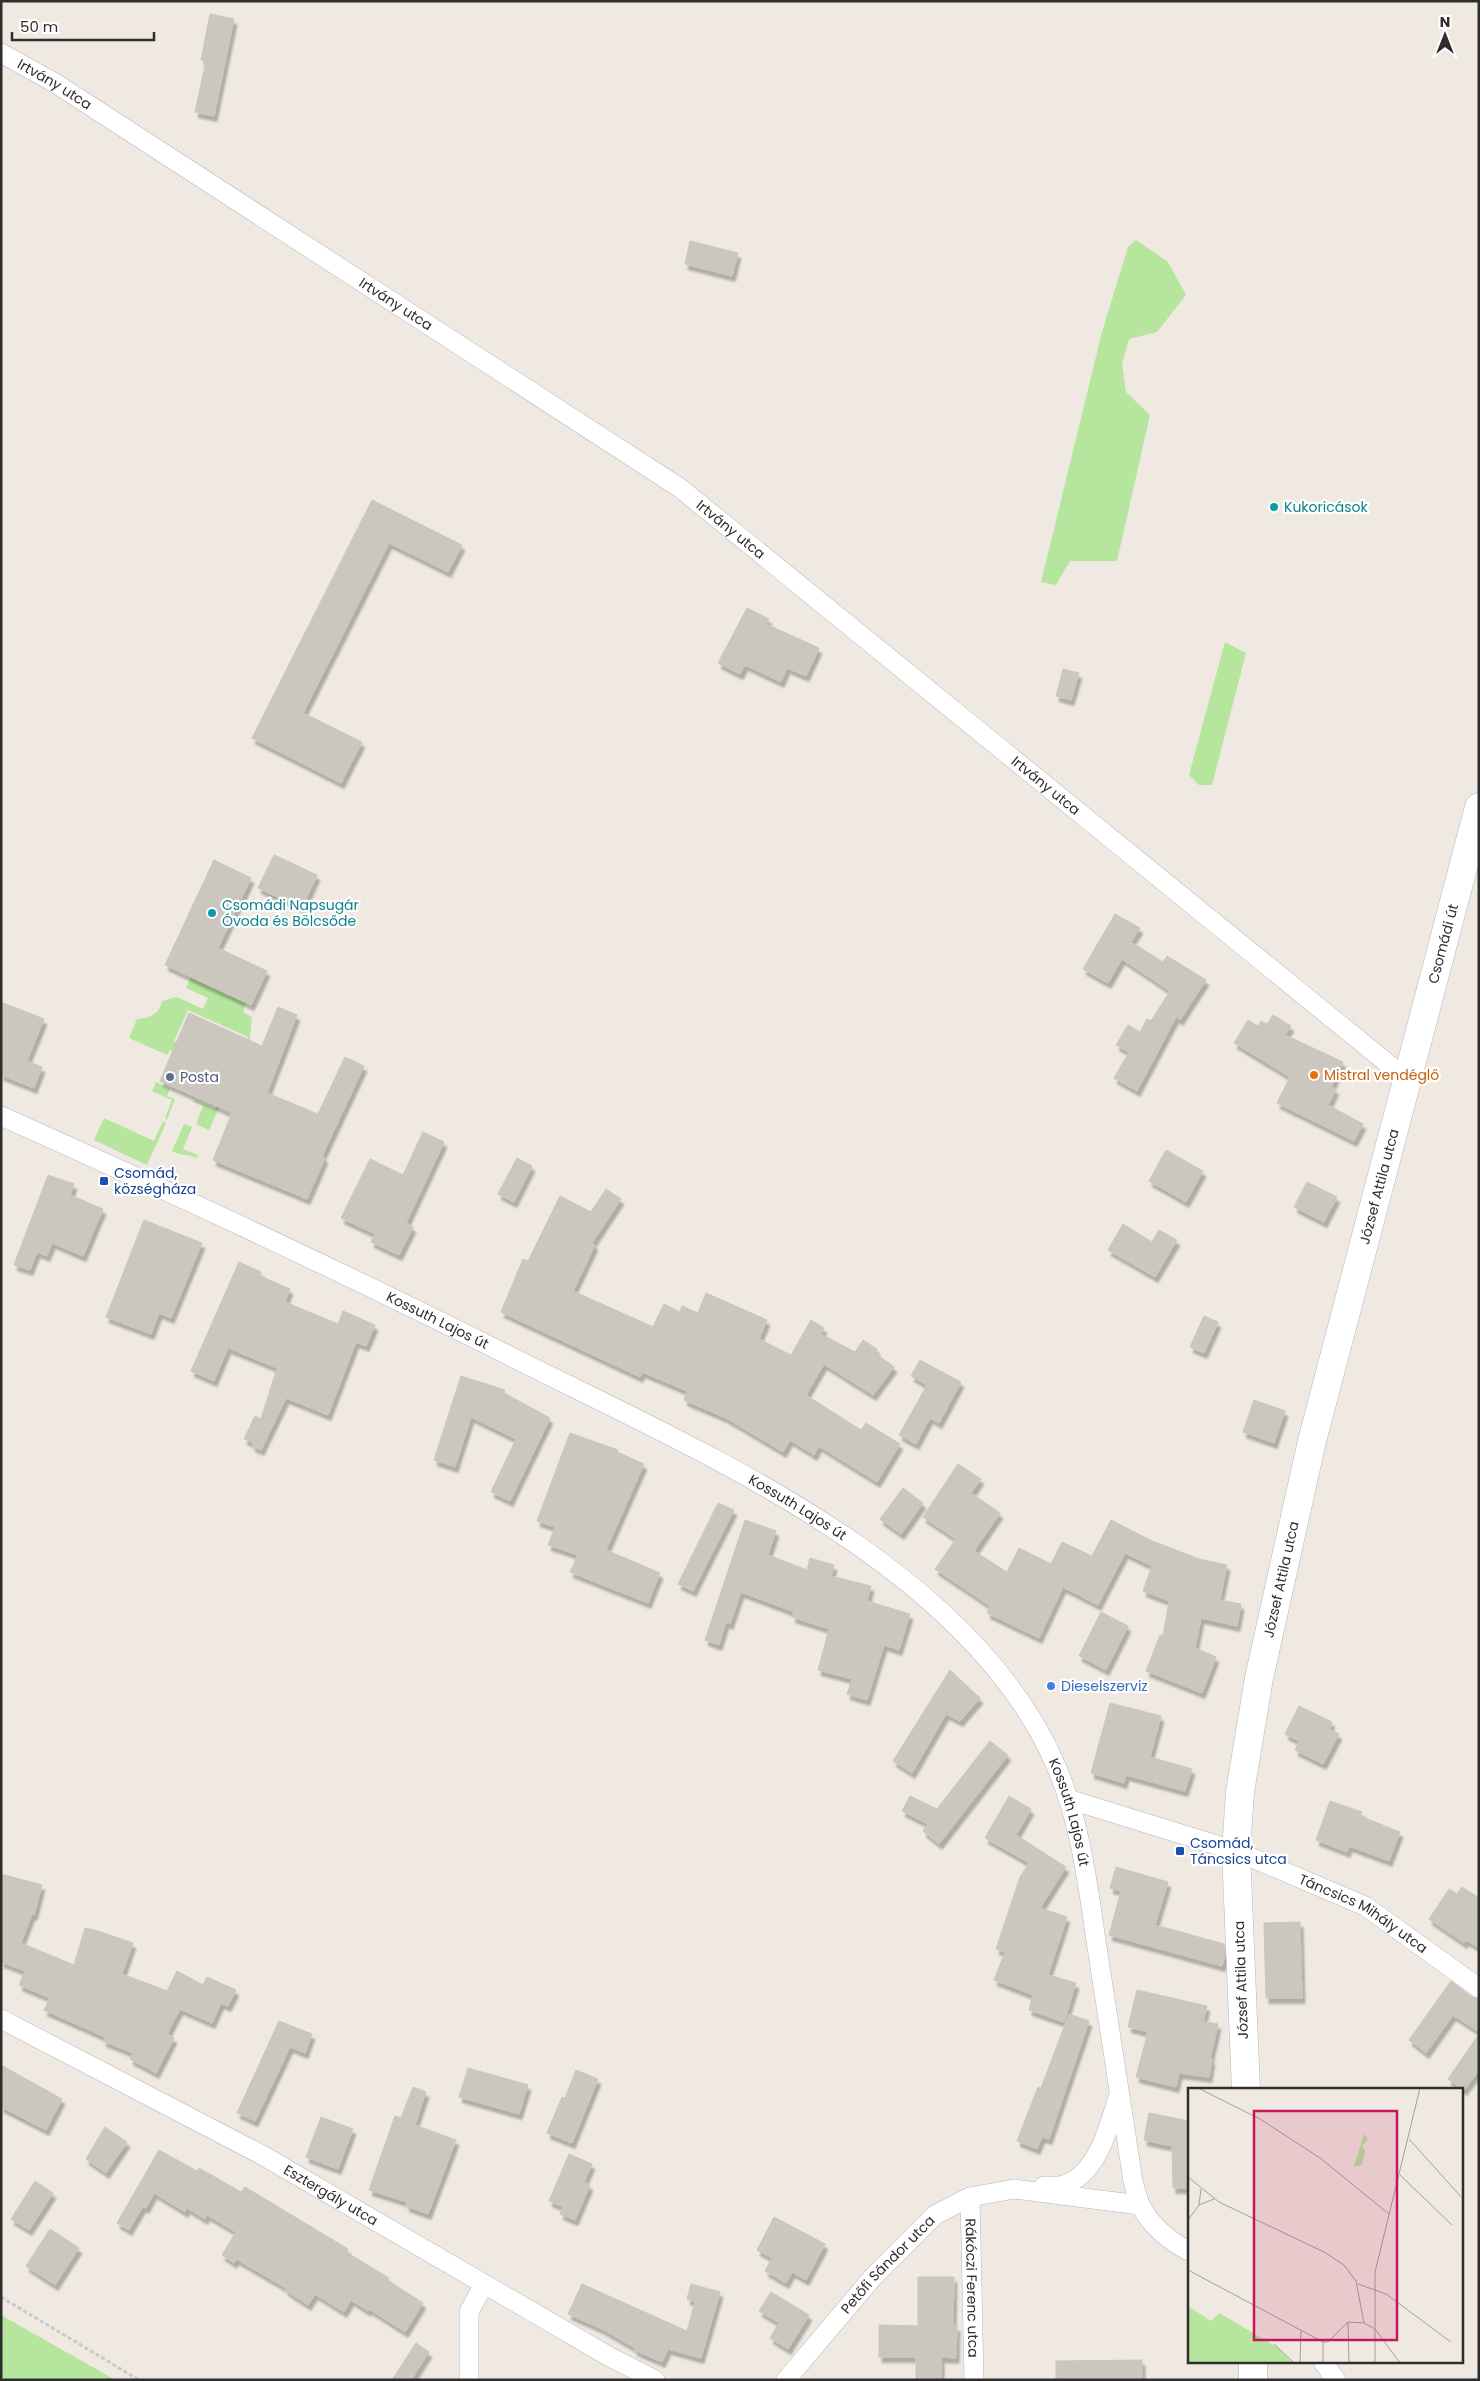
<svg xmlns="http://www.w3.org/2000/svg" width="1480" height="2381" viewBox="0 0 1480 2381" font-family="Poppins,sans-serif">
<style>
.green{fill:#b6e59e}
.building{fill:#cbc7bf;stroke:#cbc5ba;filter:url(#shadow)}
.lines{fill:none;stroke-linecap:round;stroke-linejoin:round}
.street-casing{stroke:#b4b7c1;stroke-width:20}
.secondary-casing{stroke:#b4b7c1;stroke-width:29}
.path{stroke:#c9c9c9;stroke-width:3;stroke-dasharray:4 2.5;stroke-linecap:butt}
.street{stroke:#fff;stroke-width:19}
.secondary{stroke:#fff;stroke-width:28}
.culture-dot{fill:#0f9aa8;stroke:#fff;stroke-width:2}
.food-dot{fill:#e8710a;stroke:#fff;stroke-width:2}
.service-dot{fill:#5c6f8a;stroke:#fff;stroke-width:2}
.transit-dot{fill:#1a4fb4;stroke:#fff;stroke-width:2}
.shop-dot{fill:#3f7fe0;stroke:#fff;stroke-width:2}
.labels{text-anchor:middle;stroke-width:4.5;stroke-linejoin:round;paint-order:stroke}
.street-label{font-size:14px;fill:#2e2e2e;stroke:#fff}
.culture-label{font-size:14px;fill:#0d838f;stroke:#fff;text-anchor:start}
.food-label{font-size:14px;fill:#c56008;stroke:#fff;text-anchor:start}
.service-label{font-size:14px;fill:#4e5e75;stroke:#fff;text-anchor:start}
.transit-label{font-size:14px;fill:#164399;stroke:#fff;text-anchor:start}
.shop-label{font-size:14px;fill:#366cbe;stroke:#fff;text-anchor:start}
.inset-road{fill:none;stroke:#a29e99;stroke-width:1}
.view{fill:#c2185b;fill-opacity:0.15;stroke:#c2185b;stroke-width:2.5}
.inset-edge{fill:none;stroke:#2e2e2e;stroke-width:2.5}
</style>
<defs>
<filter id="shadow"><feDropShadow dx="3" dy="5.5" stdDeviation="1" flood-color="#0004"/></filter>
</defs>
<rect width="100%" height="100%" fill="#efe9e1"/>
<path class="green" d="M 1136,240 L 1168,262 L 1186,295 L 1157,332 L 1129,339 L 1122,364 L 1126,392 L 1150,415 L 1117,561 L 1070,561 L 1056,585 L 1041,582 L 1102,332 L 1128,247 Z
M 1225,642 L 1246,653 L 1212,785 L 1199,785 L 1189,775 Z
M 191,977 L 246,1003 L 243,1012 L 252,1017 L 250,1038 L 209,1130 L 196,1124 L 203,1106 L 193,1102 L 194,1100 L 215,1109 L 248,1037 L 188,1010 L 174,1041 L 204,1054 L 199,1064 L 170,1050 L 167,1055 L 129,1038 L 137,1019 C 149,1018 160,1014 162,1001 L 177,997 L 203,1009 L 208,998 L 186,988 Z
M 156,1082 L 170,1089 L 167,1096 L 175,1099 L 167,1120 L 165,1118 L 172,1100 L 152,1091 Z
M 104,1118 L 154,1141 L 163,1121 L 166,1123 L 147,1165 L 94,1140 Z
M 184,1124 L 192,1127 L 183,1149 L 198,1155 L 197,1158 C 188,1154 181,1156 172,1151 Z
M 1,2315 L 110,2377 L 114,2380 L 1,2380 Z"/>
<path class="building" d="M 210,14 L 234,19 L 214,116 L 195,112 L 206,61 L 201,60 Z
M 690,241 L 738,253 L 732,276 L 685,264 Z
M 372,500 L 462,545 L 448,572 L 389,543 L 303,713 L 362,742 L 341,783 L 252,738 Z
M 747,608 L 769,619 L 766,624 L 819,648 L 806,676 L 787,668 L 781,682 L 745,665 L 740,674 L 718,663 Z
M 1063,669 L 1079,673 L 1071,700 L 1056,696 Z
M 274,855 L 317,875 L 302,908 L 258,888 Z
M 214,860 L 251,878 L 218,948 L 267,971 L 251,1005 L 165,965 Z
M 1115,914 L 1140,928 L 1131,942 L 1163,962 L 1167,956 L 1206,980 L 1180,1020 L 1176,1017 L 1137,1091 L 1114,1078 L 1129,1052 L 1116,1045 L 1128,1025 L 1140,1032 L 1147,1019 L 1151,1021 L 1170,991 L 1122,959 L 1108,983 L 1083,969 Z
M 1,1002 L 44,1019 L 27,1061 L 42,1067 L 34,1088 L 1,1075 Z
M 278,1007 L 297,1015 L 267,1093 L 318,1114 L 345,1057 L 364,1066 L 322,1156 L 325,1158 L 307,1199 L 213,1160 L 232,1113 L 160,1081 L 189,1013 L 262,1046 Z
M 1273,1015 L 1291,1026 L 1285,1035 L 1343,1062 L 1331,1087 L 1336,1089 L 1328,1105 L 1363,1124 L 1354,1141 L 1277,1103 L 1290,1077 L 1234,1043 L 1248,1020 L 1258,1026 L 1261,1021 L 1267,1024 Z
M 423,1132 L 444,1142 L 406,1223 L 413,1227 L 399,1255 L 371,1242 L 375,1234 L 341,1218 L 370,1159 L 403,1175 Z
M 1166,1150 L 1203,1171 L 1186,1202 L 1149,1181 Z
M 517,1158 L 532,1166 L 514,1202 L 498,1194 Z
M 48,1175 L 74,1184 L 70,1195 L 103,1209 L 83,1256 L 52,1243 L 47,1256 L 37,1252 L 30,1270 L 14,1265 Z
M 1307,1182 L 1337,1197 L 1324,1222 L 1294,1207 Z
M 606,1189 L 621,1199 L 592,1243 L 595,1245 L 573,1291 L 653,1327 L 664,1304 L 680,1312 L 682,1306 L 698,1313 L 706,1293 L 767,1320 L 759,1339 L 791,1355 L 811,1320 L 824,1328 L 821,1334 L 855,1352 L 863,1340 L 877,1349 L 875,1353 L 894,1367 L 873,1395 L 824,1364 L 806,1395 L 861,1430 L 866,1423 L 900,1444 L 877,1482 L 819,1446 L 814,1455 L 790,1440 L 783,1452 L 726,1418 L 684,1400 L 687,1391 L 642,1372 L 640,1377 L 501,1312 L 523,1259 L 528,1261 L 560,1196 L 591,1212 Z
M 144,1220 L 202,1243 L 171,1318 L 159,1313 L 151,1334 L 106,1317 Z
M 1123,1224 L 1152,1242 L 1159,1230 L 1177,1240 L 1155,1277 L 1108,1250 Z
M 239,1262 L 261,1272 L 260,1276 L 290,1289 L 285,1302 L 338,1324 L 343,1311 L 375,1325 L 366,1346 L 356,1342 L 328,1415 L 286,1398 L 261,1450 L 252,1446 L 253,1443 L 244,1439 L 255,1416 L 261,1419 L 277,1368 L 228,1348 L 214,1381 L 191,1371 Z
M 1204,1316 L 1218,1322 L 1204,1353 L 1190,1347 Z
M 920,1360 L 961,1382 L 939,1423 L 930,1418 L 916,1444 L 899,1435 L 927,1385 L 911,1376 Z
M 461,1376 L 505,1390 L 504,1393 L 550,1418 L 510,1501 L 491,1492 L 516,1439 L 471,1417 L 455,1467 L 434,1460 Z
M 1254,1400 L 1285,1411 L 1274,1443 L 1243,1432 Z
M 570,1433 L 618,1450 L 617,1452 L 644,1464 L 606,1550 L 660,1573 L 648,1603 L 570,1572 L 578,1555 L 548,1545 L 555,1527 L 537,1521 Z
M 958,1464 L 981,1479 L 971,1493 L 1000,1513 L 974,1551 L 1007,1572 L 1019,1548 L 1051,1564 L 1062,1542 L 1092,1556 L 1111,1520 L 1150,1540 L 1199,1559 L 1227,1565 L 1220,1600 L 1241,1604 L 1237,1626 L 1201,1618 L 1195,1648 L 1216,1657 L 1202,1693 L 1146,1671 L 1160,1635 L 1163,1636 L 1169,1601 L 1143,1591 L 1152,1566 L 1125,1553 L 1098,1605 L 1063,1587 L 1039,1638 L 987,1613 L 990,1606 L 935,1569 L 956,1539 L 923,1517 Z
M 903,1488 L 923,1503 L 901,1534 L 880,1519 Z
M 718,1503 L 734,1510 L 693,1591 L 678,1584 Z
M 745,1520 L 776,1531 L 768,1555 L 807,1570 L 810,1558 L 834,1565 L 831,1576 L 871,1586 L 867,1601 L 910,1614 L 899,1650 L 884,1645 L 867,1700 L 847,1694 L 852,1679 L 818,1670 L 829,1629 L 792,1617 L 794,1612 L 741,1592 L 730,1624 L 726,1622 L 719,1645 L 705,1640 Z
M 1101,1612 L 1128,1626 L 1106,1670 L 1079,1656 Z
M 950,1670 L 980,1698 L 960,1721 L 946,1714 L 912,1773 L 893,1761 Z
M 1110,1703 L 1161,1716 L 1150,1757 L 1192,1769 L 1185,1791 L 1126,1775 L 1124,1783 L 1091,1773 Z
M 1299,1706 L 1332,1722 L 1329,1729 L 1339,1734 L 1323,1764 L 1295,1750 L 1299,1741 L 1285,1734 Z
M 990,1741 L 1008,1755 L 939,1844 L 923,1831 L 928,1824 L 902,1811 L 910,1796 L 937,1809 Z
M 1009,1796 L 1031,1809 L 1016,1835 L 1066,1867 L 1040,1908 L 1067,1917 L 1048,1975 L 1076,1983 L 1064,2022 L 1029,2010 L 1033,1995 L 994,1980 L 1005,1952 L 996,1949 L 1020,1877 L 1029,1863 L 985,1838 Z
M 1330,1801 L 1362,1812 L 1360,1816 L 1400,1832 L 1389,1861 L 1349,1846 L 1347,1852 L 1316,1840 Z
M 1116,1867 L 1168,1882 L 1155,1925 L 1224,1944 L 1225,1955 L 1222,1966 L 1109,1935 L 1121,1891 L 1110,1888 Z
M 1,1874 L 42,1885 L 34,1915 L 32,1914 L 21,1943 L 74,1965 L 85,1928 L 98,1931 L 133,1943 L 122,1974 L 167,1991 L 177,1971 L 203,1985 L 207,1977 L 236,1990 L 228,2006 L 221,2003 L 212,2023 L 180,2009 L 167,2034 L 174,2038 L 156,2073 L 130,2059 L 133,2053 L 103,2041 L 105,2037 L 44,2010 L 50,1998 L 19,1985 L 25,1971 L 1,1962 Z
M 1462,1887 L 1479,1898 L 1479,1948 L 1466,1940 L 1464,1943 L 1429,1919 L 1449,1889 L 1457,1894 Z
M 1300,1922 L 1302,1998 L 1266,1998 L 1264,1923 Z
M 1451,1981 L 1472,1997 L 1479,1999 L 1479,2032 L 1453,2015 L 1426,2053 L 1409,2040 Z
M 1137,1990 L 1207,2006 L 1203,2021 L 1218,2024 L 1210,2059 L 1212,2059 L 1209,2077 L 1179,2073 L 1176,2087 L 1136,2077 L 1148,2032 L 1128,2027 Z
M 1069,2014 L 1089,2021 L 1049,2139 L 1042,2137 L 1037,2149 L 1017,2141 L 1038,2087 L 1041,2088 Z
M 279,2021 L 312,2034 L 305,2053 L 290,2047 L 255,2121 L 237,2113 Z
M 1479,2034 L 1479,2070 L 1464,2090 L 1448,2079 Z
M 1,2065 L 62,2099 L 46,2130 L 1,2107 Z
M 468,2068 L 528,2085 L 519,2114 L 459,2097 Z
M 576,2070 L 598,2079 L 572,2143 L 547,2133 L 562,2097 L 565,2098 Z
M 413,2087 L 426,2092 L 415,2125 L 456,2140 L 428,2214 L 406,2206 L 407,2202 L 369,2190 L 395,2116 L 401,2118 Z
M 1149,2113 L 1189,2121 L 1189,2188 L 1173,2188 L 1172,2146 L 1144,2140 Z
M 321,2117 L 353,2129 L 338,2169 L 306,2157 Z
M 105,2127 L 127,2142 L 106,2173 L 86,2159 Z
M 159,2150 L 197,2171 L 199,2168 L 241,2192 L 245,2187 L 348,2249 L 346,2252 L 389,2278 L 387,2280 L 423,2303 L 405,2332 L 369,2309 L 368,2311 L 351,2300 L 344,2312 L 315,2294 L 308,2305 L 285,2290 L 286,2288 L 236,2259 L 234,2263 L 222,2255 L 236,2232 L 207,2215 L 205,2219 L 187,2208 L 185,2212 L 154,2193 L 146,2208 L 143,2206 L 129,2230 L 117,2223 Z
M 569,2154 L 592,2164 L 584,2182 L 590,2185 L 575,2220 L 560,2214 L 563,2207 L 549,2201 Z
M 35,2181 L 53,2193 L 29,2230 L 11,2219 Z
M 774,2217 L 825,2244 L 806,2280 L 792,2272 L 786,2283 L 765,2271 L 772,2258 L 757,2250 Z
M 50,2229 L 79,2248 L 55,2285 L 26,2266 Z
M 918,2277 L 954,2277 L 953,2326 L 957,2326 L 956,2358 L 941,2357 L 941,2380 L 916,2380 L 916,2357 L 879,2357 L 879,2325 L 918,2326 Z
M 582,2284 L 687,2331 L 695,2302 L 687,2299 L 691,2284 L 720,2292 L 701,2358 L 668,2349 L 662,2362 L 634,2350 L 635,2348 L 602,2329 L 568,2314 Z
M 771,2292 L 809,2315 L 788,2349 L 770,2338 L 779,2323 L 759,2311 Z
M 416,2343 L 429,2352 L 411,2380 L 392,2380 Z
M 1142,2360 L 1142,2380 L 1056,2380 L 1056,2361 Z"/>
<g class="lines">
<g class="street-casing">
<g id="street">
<path id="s1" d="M 1,53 L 55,83 L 680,488 L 1408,1080"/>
<path id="s2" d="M 1,1116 C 171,1192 340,1271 506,1354 C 693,1449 969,1562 1056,1766 C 1081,1823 1088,1887 1097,1947 C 1109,2025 1121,2103 1133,2181 C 1135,2189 1137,2197 1140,2204 C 1149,2224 1170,2242 1189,2251"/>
<path id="s3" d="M 1068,1799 L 1236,1851 L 1365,1906 L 1479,1988"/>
<path id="s4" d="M 1,2019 L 262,2155 L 610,2357 L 655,2380"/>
<path d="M 1044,2186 C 1050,2186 1058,2187 1064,2185 C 1098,2174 1109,2126 1118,2097"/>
<path id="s5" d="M 970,2197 L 974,2380"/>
<path d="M 1323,2362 L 1336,2380"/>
<path d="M 469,2380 L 469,2312 L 484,2284"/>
<path id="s6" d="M 786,2380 L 873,2277 L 935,2215 L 970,2197 L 1014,2189 L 1140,2205"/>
</g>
</g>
<g class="secondary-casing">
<g id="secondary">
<path id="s7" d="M 1246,2090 L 1236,1851 L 1240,1792 L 1259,1678 L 1312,1441 L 1479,807"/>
<path d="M 1253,2362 L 1253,2380"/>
</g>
</g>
<path class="path" d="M 1,2297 L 139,2380"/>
<use href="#street" class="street"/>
<use href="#secondary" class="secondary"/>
</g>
<g class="culture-dot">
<circle cx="1274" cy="507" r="5"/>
<circle cx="212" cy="913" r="5"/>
</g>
<circle class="food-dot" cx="1314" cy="1075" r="5"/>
<circle class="service-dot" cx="170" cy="1077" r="5"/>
<g class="transit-dot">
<rect x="99" y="1176" width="10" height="10" rx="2.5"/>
<rect x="1175" y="1846" width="10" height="10" rx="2.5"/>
</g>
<circle class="shop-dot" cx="1051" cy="1686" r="5"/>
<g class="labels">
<g class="street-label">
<text dy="5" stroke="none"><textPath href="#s1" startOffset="62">Irtvány utca</textPath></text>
<text dy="5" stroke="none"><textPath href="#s1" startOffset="468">Irtvány utca</textPath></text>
<text dy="5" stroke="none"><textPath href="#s1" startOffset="872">Irtvány utca</textPath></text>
<text dy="5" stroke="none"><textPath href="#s1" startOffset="1278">Irtvány utca</textPath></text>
<text dy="5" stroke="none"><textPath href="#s7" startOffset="1171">Csomádi út</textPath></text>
<text dy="5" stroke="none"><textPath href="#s7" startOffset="920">József Attila utca</textPath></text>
<text dy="5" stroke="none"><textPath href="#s2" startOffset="482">Kossuth Lajos út</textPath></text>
<text dy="5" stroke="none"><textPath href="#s2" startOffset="888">Kossuth Lajos út</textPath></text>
<text dy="5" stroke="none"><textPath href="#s7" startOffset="515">József Attila utca</textPath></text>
<text dy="5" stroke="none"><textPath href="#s2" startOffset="1308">Kossuth Lajos út</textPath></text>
<text dy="5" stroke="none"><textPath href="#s3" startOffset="318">Táncsics Mihály utca</textPath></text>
<text transform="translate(1241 1980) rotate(-92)" y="5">József Attila utca</text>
<text dy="5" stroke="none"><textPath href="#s4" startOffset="374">Esztergály utca</textPath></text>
<text dy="5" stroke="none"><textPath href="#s6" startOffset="154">Petőfi Sándor utca</textPath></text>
<text dy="5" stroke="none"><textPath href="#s5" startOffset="91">Rákóczi Ferenc utca</textPath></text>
</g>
<g class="culture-label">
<text x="1284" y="512">Kukoricások</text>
<text x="222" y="910">Csomádi Napsugár<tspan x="222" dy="16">Óvoda és Bölcsőde</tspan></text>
</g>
<g class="food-label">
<text x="1324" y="1080">Mistral vendéglő</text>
</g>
<g class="service-label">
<text x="180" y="1082">Posta</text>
</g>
<g class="transit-label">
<text x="114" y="1178">Csomád,<tspan x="114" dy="16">községháza</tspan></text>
<text x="1190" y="1848">Csomád,<tspan x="1190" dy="16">Táncsics utca</tspan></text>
</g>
<g class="shop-label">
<text x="1061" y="1691">Dieselszerviz</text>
</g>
</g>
<g transform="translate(1188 2088)">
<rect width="275" height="275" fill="#efe9e1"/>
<path d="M 176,46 L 180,51 L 174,58 L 177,63 L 174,77 L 166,79 ZM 0,218 L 23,233 L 31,225 L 89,259 L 104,275 L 0,275 Z" fill="#b6e59e"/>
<path class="inset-road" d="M 10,0 L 72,31 L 132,70 L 201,126M 221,51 L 275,111M 212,87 L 264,137M 0,89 L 31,114 L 136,164 L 156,177 L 168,193 L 176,235 L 187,241 L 212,275M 13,101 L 11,117 L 26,111M 0,132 L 11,117M 0,182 L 135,254M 170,196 L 198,206 L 263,254M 160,234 L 161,275M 135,254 L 140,254 L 160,234 L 176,235M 135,254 L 135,275M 86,256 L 106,275M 112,275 L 113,243M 187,275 L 187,184 L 232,0"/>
<path class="view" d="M 66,23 L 209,23 L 209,252 L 66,252 Z"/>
<rect width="275" height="275" class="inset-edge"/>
</g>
<rect width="1480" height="2381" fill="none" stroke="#2e2e2e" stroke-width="5"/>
<g transform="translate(1445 35)" stroke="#ffffff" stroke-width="4" paint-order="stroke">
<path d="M0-4L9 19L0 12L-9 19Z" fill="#2e2e2e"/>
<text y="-8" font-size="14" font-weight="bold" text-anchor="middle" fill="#2e2e2e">N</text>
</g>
<path d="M12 32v8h142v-8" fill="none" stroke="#2e2e2e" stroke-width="2.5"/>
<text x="20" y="32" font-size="15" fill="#2e2e2e" stroke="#ffffff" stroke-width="4" paint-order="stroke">50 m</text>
</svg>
